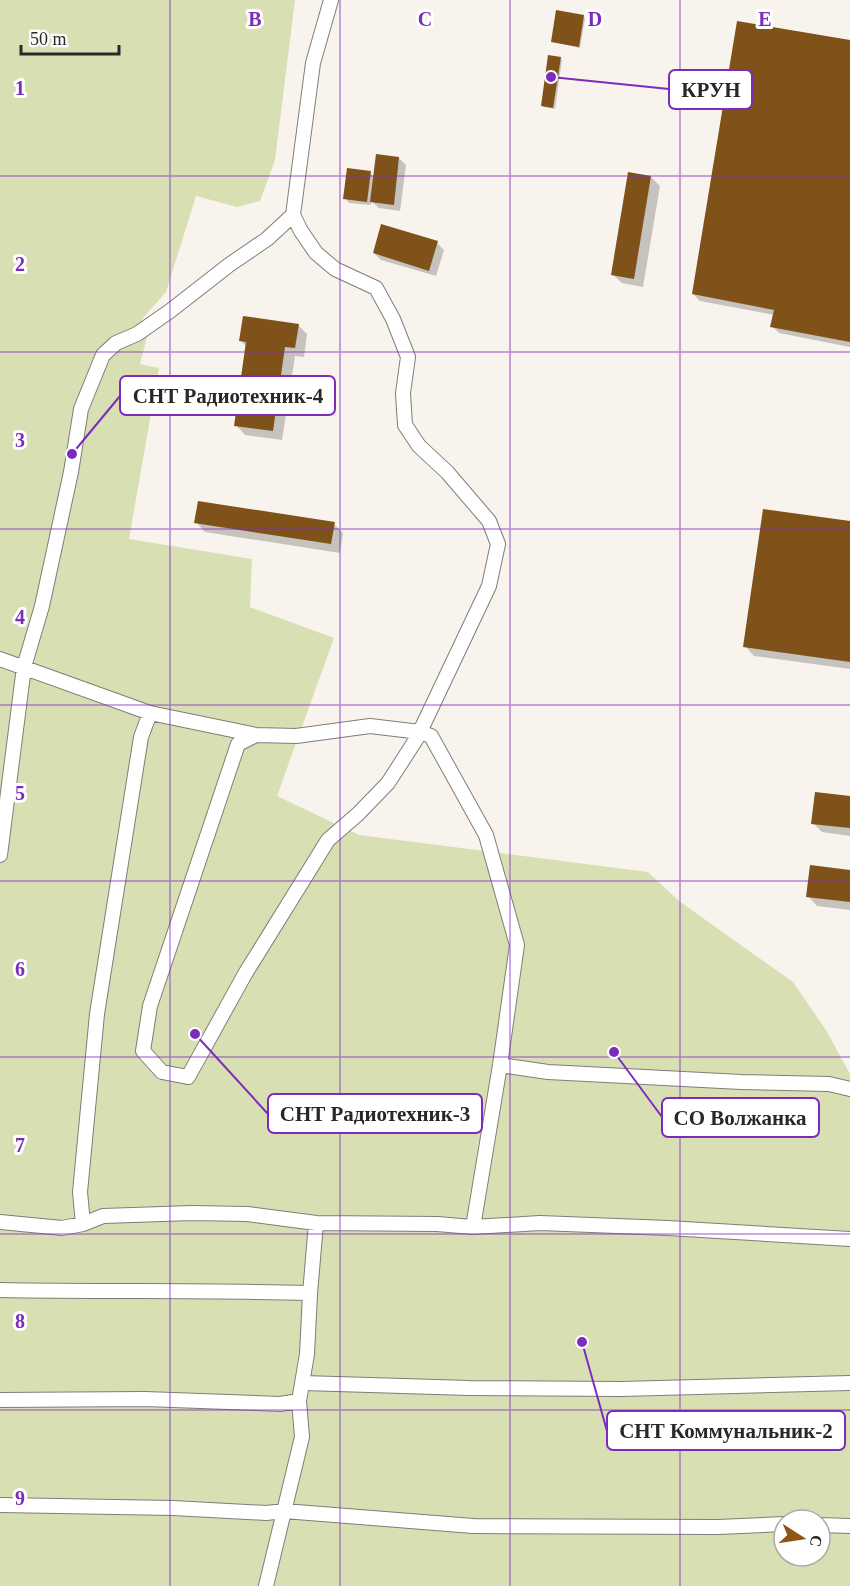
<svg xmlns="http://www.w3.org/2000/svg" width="850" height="1586" viewBox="0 0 850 1586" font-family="Georgia,serif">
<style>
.green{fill:#d8e0b3;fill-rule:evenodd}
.shadow{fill:#0003}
.building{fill:#7f521a}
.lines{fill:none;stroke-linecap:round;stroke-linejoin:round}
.street-casing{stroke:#817c78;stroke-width:16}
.street{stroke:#fff;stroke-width:14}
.grid{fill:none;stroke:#7b2cbf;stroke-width:1.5;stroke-opacity:0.55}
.grid-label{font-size:20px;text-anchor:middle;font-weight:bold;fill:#7b2cbf;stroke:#fff;stroke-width:6;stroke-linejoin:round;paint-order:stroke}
.leader{fill:none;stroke:#7b2cbf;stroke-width:2}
.callout-dot{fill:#7b2cbf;stroke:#fff;stroke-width:2}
.callout{fill:#fff;stroke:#7b2cbf;stroke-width:2}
.callout-label{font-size:21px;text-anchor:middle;font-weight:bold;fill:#2a2826}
</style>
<rect width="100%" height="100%" fill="#f8f3ed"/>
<path class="green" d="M 0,0 L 295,0 L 275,160 L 260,201 L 237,207 L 196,196 L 166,292 L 142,319 L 148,333 L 140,364 L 159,368 L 129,539 L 252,559 L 250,607 L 334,638 L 277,796 L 359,835 L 648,872 L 679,901 L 793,982 L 826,1030 L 850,1074 L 850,1586 L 0,1586 ZM 784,1520 L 820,1520 L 820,1556 L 784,1556 Z"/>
<path class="shadow" d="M 583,16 L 585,18 L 580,48 L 553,42 Z
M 850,42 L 850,347 L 779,333 L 772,326 L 774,315 L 700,301 L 693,294 Z
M 560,58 L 562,60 L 555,109 L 544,107 L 543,106 Z
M 399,158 L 406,165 L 400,211 L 379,208 L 371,201 L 371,205 L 349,203 L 345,198 L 370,173 L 375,178 Z
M 651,177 L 660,186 L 643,287 L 622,283 L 612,274 Z
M 437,243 L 444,250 L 436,276 L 381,260 L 374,253 Z
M 298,325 L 307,334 L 304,357 L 295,356 L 282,440 L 245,435 L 236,425 L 247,347 L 241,341 Z
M 196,522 L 334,524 L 343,533 L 340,553 L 205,532 Z
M 850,522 L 850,669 L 754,656 L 745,646 Z
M 850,798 L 850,836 L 822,832 L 813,823 Z
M 850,872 L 850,910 L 817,906 L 808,896 Z"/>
<path class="building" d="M 556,10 L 584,15 L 579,47 L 551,42 Z
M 737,21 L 850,40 L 850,342 L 770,327 L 774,310 L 692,294 Z
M 548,55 L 561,57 L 553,108 L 541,106 Z
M 376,154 L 399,157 L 394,205 L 370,202 Z
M 347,168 L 371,171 L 367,202 L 343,199 Z
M 628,172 L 651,176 L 634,279 L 611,275 Z
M 381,224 L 438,241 L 429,271 L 373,253 Z
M 243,316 L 299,324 L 295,348 L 285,347 L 273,431 L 234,426 L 246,342 L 239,341 Z
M 198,501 L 335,522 L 331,544 L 194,523 Z
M 763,509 L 850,521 L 850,662 L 743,647 Z
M 815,792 L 850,796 L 850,828 L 811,824 Z
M 810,865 L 850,870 L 850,902 L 806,897 Z"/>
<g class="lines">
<g class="street-casing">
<path id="street" d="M 293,215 L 313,63 L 331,0
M 0,659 L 150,713 L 256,735 L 296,736 L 370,726 L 420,732 L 431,736 L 486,835 L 517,945 L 500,1065 L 473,1227
M 256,735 L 238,744 L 150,1006 L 143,1051 L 162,1072 L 188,1077 L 245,974 L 328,840 L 358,814 L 388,783 L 417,738 L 489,586 L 498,544 L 489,521 L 447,472 L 419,446 L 405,425 L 403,393 L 408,357 L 393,319 L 376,288 L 335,269 L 316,253 L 301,231 L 293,215
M 0,855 L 24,667 L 42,606 L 71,472 L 81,409 L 103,355 L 116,343 L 137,334 L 170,311 L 229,265 L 267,239 L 293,215
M 500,1065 L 548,1072 L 741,1082 L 829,1084 L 850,1089
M 0,1222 L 62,1228 L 83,1224 L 103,1216 L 192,1213 L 247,1214 L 316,1223 L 437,1224 L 473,1227 L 540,1223 L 668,1228 L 850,1239
M 83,1224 L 80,1192 L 97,1014 L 141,737 L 150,713
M 0,1290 C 103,1292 206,1290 310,1293
M 303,1383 L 469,1388 L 621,1389 L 850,1383
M 0,1400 L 145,1399 L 280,1404 L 299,1401
M 0,1505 L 173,1508 L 266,1513 L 284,1511 L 473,1526 L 718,1527 L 784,1524
M 820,1525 L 850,1526
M 266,1586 L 302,1437 L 299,1401 L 307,1354 L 310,1294 L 316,1223"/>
</g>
<use href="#street" class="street"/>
</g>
<path class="grid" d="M 170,0 L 170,1586M 340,0 L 340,1586M 510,0 L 510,1586M 680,0 L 680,1586M 0,176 L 850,176M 0,352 L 850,352M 0,529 L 850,529M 0,705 L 850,705M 0,881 L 850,881M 0,1057 L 850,1057M 0,1234 L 850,1234M 0,1410 L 850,1410"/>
<g class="grid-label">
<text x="255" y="26">B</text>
<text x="425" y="26">C</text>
<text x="595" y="26">D</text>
<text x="765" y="26">E</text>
<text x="20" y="95">1</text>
<text x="20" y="271">2</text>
<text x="20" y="447">3</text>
<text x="20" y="624">4</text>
<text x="20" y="800">5</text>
<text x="20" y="976">6</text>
<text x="20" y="1152">7</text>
<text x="20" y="1328">8</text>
<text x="20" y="1505">9</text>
</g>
<path class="leader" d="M551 77L669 89M72 454L120 396M195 1034L268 1114M614 1052L662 1117M582 1342L607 1431"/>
<g class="callout-dot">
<circle cx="551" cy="77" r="6"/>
<circle cx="72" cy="454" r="6"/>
<circle cx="195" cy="1034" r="6"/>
<circle cx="614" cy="1052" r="6"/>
<circle cx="582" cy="1342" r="6"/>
</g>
<g class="callout">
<rect x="669" y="70" width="83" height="39" rx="6"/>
<rect x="120" y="376" width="215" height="39" rx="6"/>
<rect x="268" y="1094" width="214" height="39" rx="6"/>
<rect x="662" y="1098" width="157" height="39" rx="6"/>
<rect x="607" y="1411" width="238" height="39" rx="6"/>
</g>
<g class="callout-label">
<text x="711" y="97">КРУН</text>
<text x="228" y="403">СНТ Радиотехник-4</text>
<text x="375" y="1121">СНТ Радиотехник-3</text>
<text x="740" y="1125">СО Волжанка</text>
<text x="726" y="1438">СНТ Коммунальник-2</text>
</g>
<g transform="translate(802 1538) rotate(102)"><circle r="28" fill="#ffffff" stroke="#aaa9a8" stroke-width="1.5"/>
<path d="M0-4.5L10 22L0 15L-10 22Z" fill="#905416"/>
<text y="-9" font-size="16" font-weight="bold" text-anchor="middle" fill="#2a2826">С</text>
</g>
<path d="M21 45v9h98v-9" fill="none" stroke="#2a2826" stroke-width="3"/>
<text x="30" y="45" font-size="18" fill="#2a2826" stroke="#ffffff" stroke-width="4.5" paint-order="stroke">50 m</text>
</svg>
